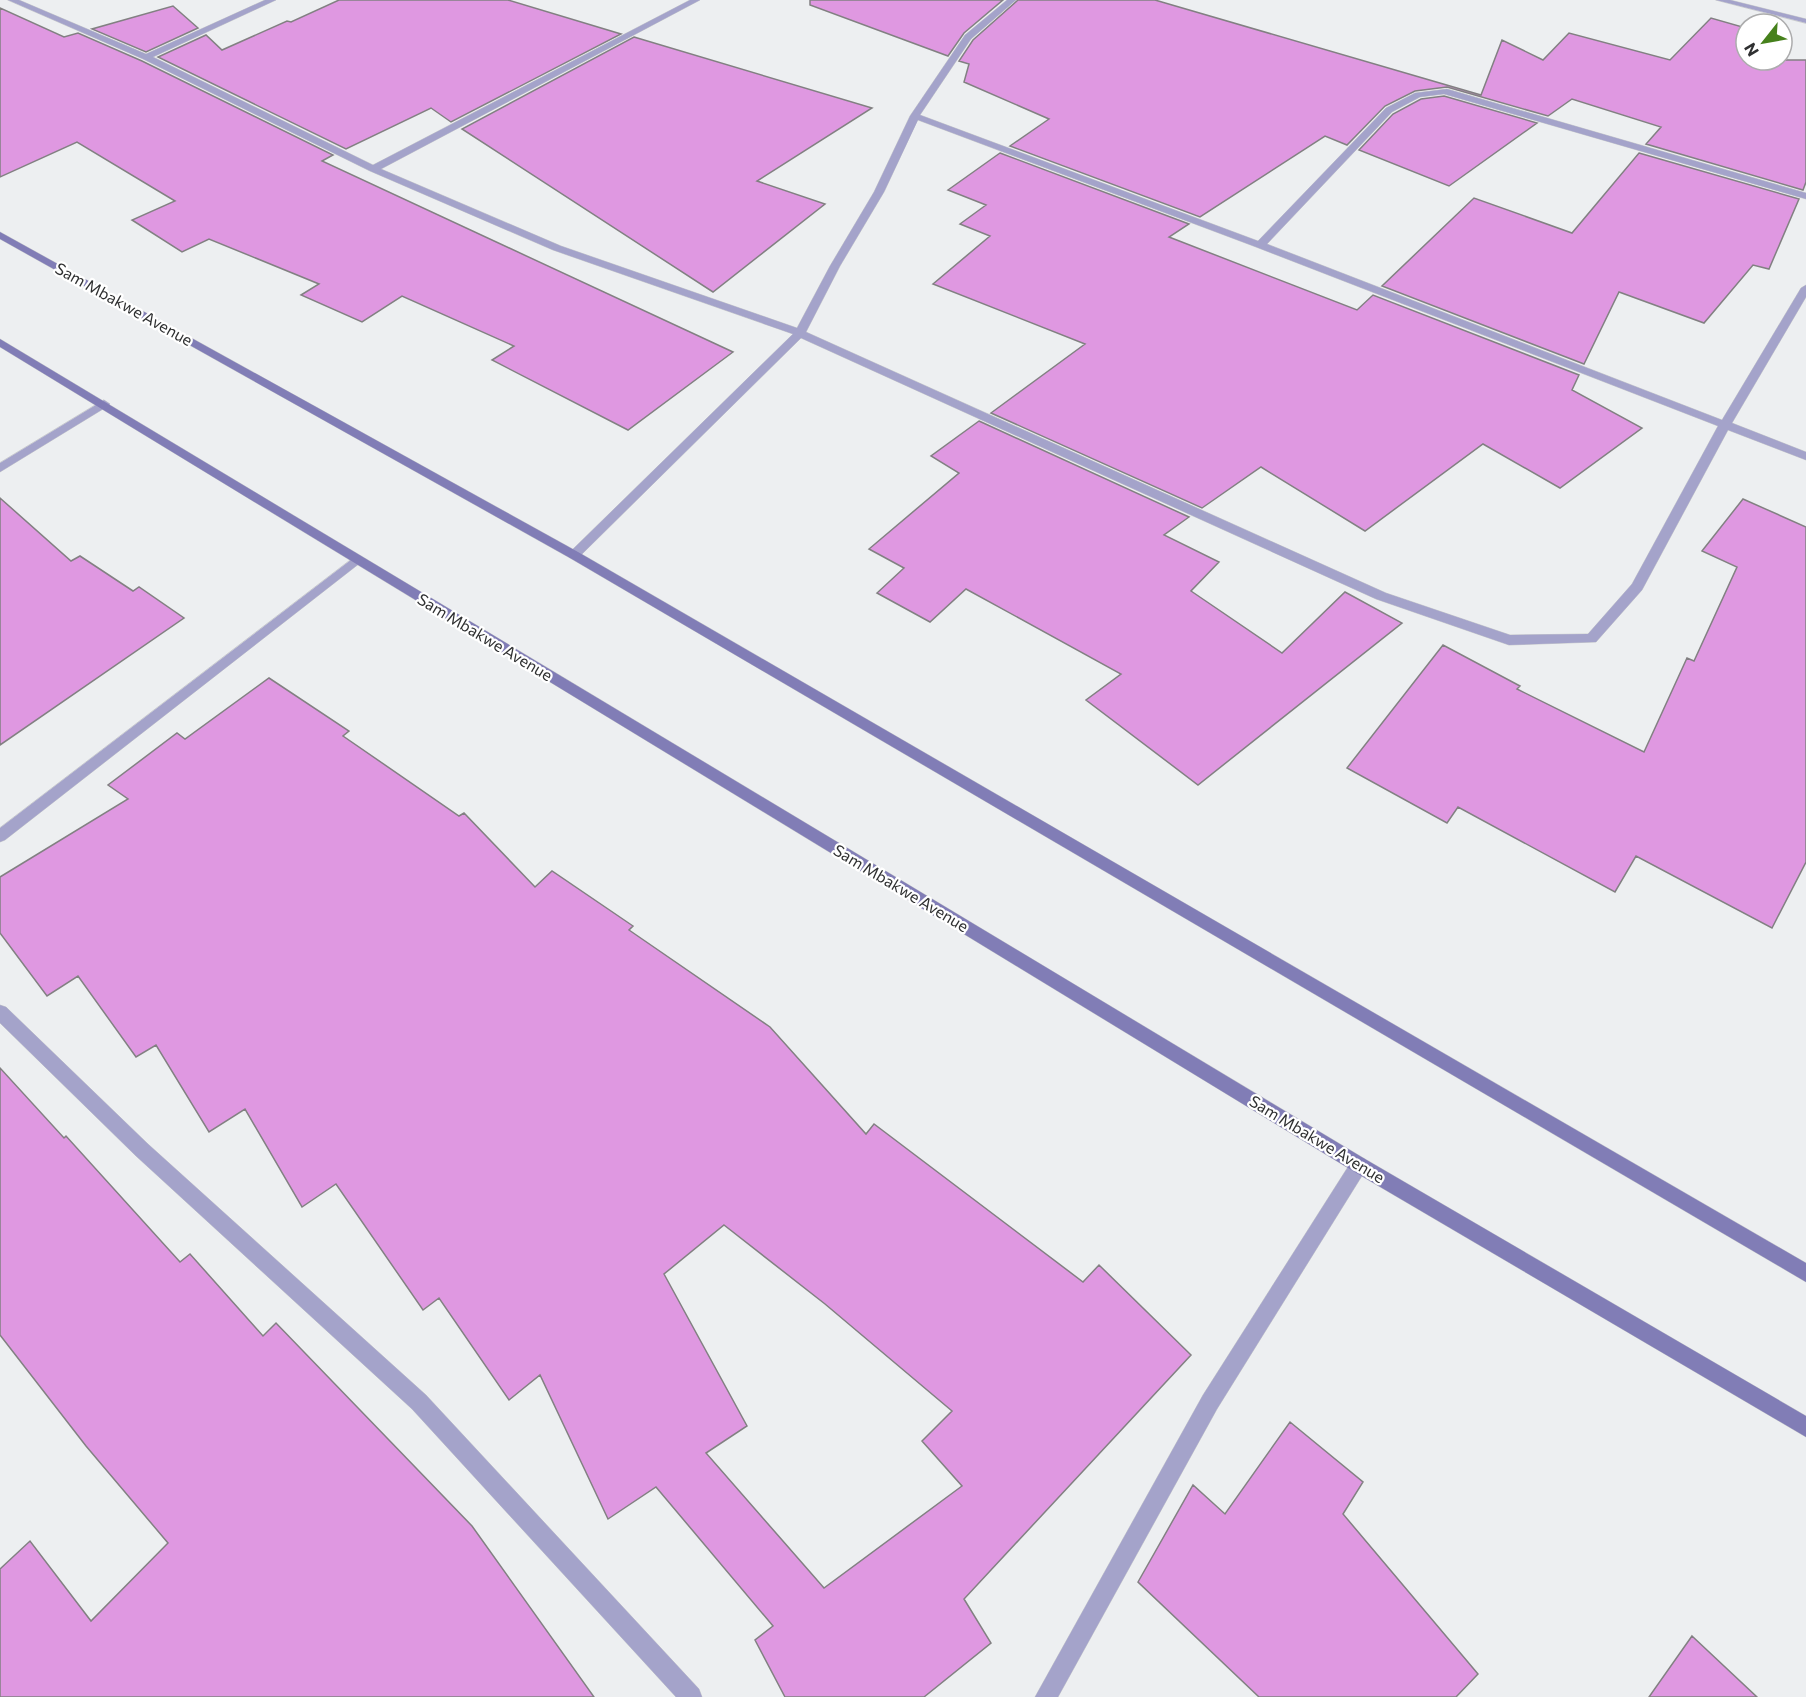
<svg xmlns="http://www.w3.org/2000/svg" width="1806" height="1697" viewBox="0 0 1806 1697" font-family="Commissioner,sans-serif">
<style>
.building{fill:#df98e1;stroke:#828082;stroke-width:1.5;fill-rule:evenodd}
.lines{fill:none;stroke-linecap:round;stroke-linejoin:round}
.street-casing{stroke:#cbcdce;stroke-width:1}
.secondary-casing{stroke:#cbcdce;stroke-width:1}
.street{fill:#a4a3ca;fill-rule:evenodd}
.secondary{fill:#817db6;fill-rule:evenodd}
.labels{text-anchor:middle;stroke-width:4.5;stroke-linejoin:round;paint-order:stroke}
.street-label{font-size:16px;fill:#2f3031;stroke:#fff}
</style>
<rect width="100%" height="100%" fill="#edeff1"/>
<path class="building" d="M 339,0 L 508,0 L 621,34 L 451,122 L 431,108 L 346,149 L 158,57 L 206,35 L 222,50 L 287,21 L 291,22 Z
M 810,0 L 1003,0 L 964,33 L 948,56 L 810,5 Z
M 1018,0 L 1155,0 L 1481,95 L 1502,40 L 1543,60 L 1569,33 L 1670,60 L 1711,18 L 1746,28 L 1746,60 L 1806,60 L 1806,182 L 1803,190 L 1646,144 L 1661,127 L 1572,99 L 1548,116 L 1447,87 L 1415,91 L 1385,106 L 1347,145 L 1325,136 L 1200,217 L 1010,146 L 1049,119 L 964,82 L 969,64 L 959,61 L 973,40 Z
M 173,6 L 198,28 L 146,52 L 92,29 Z
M 0,8 L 64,37 L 78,33 L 142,61 L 333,155 L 322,161 L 733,352 L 628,430 L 492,360 L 514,346 L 402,296 L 362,322 L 301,295 L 319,284 L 209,239 L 182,252 L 132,220 L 175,201 L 77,142 L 0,177 Z
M 634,37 L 872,108 L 757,181 L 825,204 L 713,292 L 462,129 Z
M 1444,96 L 1537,123 L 1449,186 L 1359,150 L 1393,114 L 1421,99 Z
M 1000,153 L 1189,224 L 1169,237 L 1357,310 L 1373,295 L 1579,375 L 1572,390 L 1642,428 L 1560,488 L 1483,444 L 1365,531 L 1261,467 L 1202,508 L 991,413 L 1085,344 L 933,284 L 990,236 L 960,224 L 986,205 L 948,190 Z
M 1639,153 L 1799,199 L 1769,269 L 1753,265 L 1704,323 L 1619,292 L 1584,364 L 1382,286 L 1474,198 L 1572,233 Z
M 979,421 L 1189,517 L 1164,535 L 1219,562 L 1191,591 L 1282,653 L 1345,592 L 1402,623 L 1198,785 L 1086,700 L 1121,674 L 966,589 L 930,622 L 877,593 L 904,568 L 869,549 L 959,473 L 931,456 Z
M 0,498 L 71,561 L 80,556 L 133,591 L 139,587 L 184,618 L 0,745 Z
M 1743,499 L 1806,527 L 1806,862 L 1772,928 L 1636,856 L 1615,892 L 1458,807 L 1447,823 L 1347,768 L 1443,645 L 1520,686 L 1517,689 L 1644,752 L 1687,658 L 1694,661 L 1737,567 L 1702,551 Z
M 269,678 L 349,731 L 343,736 L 459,816 L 464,813 L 535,887 L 552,871 L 633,926 L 629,930 L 770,1027 L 866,1134 L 874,1124 L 1083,1282 L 1099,1265 L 1191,1355 L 964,1599 L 991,1643 L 924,1697 L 785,1697 L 755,1640 L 773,1626 L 656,1487 L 608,1519 L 540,1375 L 509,1400 L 439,1298 L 423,1310 L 336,1184 L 302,1207 L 245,1109 L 209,1132 L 156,1045 L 136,1057 L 78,976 L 47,996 L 0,933 L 0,877 L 128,799 L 108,785 L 177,733 L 185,739 ZM 724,1225 L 825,1304 L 952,1411 L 922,1441 L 962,1486 L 824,1588 L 706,1453 L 747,1426 L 664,1274 Z
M 0,1068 L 64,1138 L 66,1136 L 180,1262 L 190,1254 L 263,1336 L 276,1323 L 472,1526 L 594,1697 L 0,1697 L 0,1569 L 30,1541 L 91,1621 L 168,1543 L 86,1446 L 0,1335 Z
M 1290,1422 L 1363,1482 L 1343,1514 L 1478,1674 L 1456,1697 L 1259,1697 L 1138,1582 L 1193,1485 L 1225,1514 Z
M 1692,1636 L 1757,1697 L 1649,1697 Z"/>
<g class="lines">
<g class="street-casing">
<path id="street" d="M 8,0 L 19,0 L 146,54 L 265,0 L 276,0 L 153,57 L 373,165 L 690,0 L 700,0 L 381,169 L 561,246 L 797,328 L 830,266 L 874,192 L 910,116 L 965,35 L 1007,0 L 1016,0 L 971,39 L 920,115 L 1258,241 L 1386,108 L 1415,93 L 1447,89 L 1806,193 L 1806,199 L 1444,94 L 1420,97 L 1392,112 L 1267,244 L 1722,420 L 1801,288 L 1806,285 L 1806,297 L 1732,423 L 1806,452 L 1806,460 L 1728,430 L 1642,590 L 1596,642 L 1509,645 L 1376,599 L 801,338 L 578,558 L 570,558 L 568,555 L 570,552 L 793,334 L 553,250 L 370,171 L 143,59 ZM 918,120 L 1256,247 L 1718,426 L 1632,584 L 1588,634 L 1510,635 L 1386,593 L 806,332 L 840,266 L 884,192 Z
M 1716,0 L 1730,0 L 1806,19 L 1806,23 Z
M 104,400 L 110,404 L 108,406 L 0,472 L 0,463 Z
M 356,556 L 362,560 L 360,563 L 5,840 L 0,842 L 0,828 Z
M 0,1005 L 6,1007 L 148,1144 L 426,1395 L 699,1689 L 702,1697 L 676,1697 L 412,1409 L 136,1156 L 0,1023 Z
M 1359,1157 L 1365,1159 L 1368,1165 L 1365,1171 L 1217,1409 L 1058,1697 L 1035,1697 L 1203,1395 L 1353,1159 Z"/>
</g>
<g class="secondary-casing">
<path id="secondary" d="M 0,232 L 578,552 L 1806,1263 L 1806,1282 L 570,558 L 0,239 Z
M 0,339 L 1365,1159 L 1806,1416 L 1806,1437 L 1353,1171 L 0,347 Z"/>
</g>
<use href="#street" class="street"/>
<use href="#secondary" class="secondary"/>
</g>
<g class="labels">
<g class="street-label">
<text transform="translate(124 304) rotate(29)" y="6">Sam Mbakwe Avenue</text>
<text transform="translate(485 637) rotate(31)" y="6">Sam Mbakwe Avenue</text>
<text transform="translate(901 888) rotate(31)" y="6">Sam Mbakwe Avenue</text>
<text transform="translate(1317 1139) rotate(31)" y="6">Sam Mbakwe Avenue</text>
</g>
</g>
<g transform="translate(1764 42) rotate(239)"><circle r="28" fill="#ffffff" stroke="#acacad" stroke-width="1.5"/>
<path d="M0-4.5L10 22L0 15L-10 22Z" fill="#46811c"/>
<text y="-9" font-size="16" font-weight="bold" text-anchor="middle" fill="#2f3031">N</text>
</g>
</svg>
